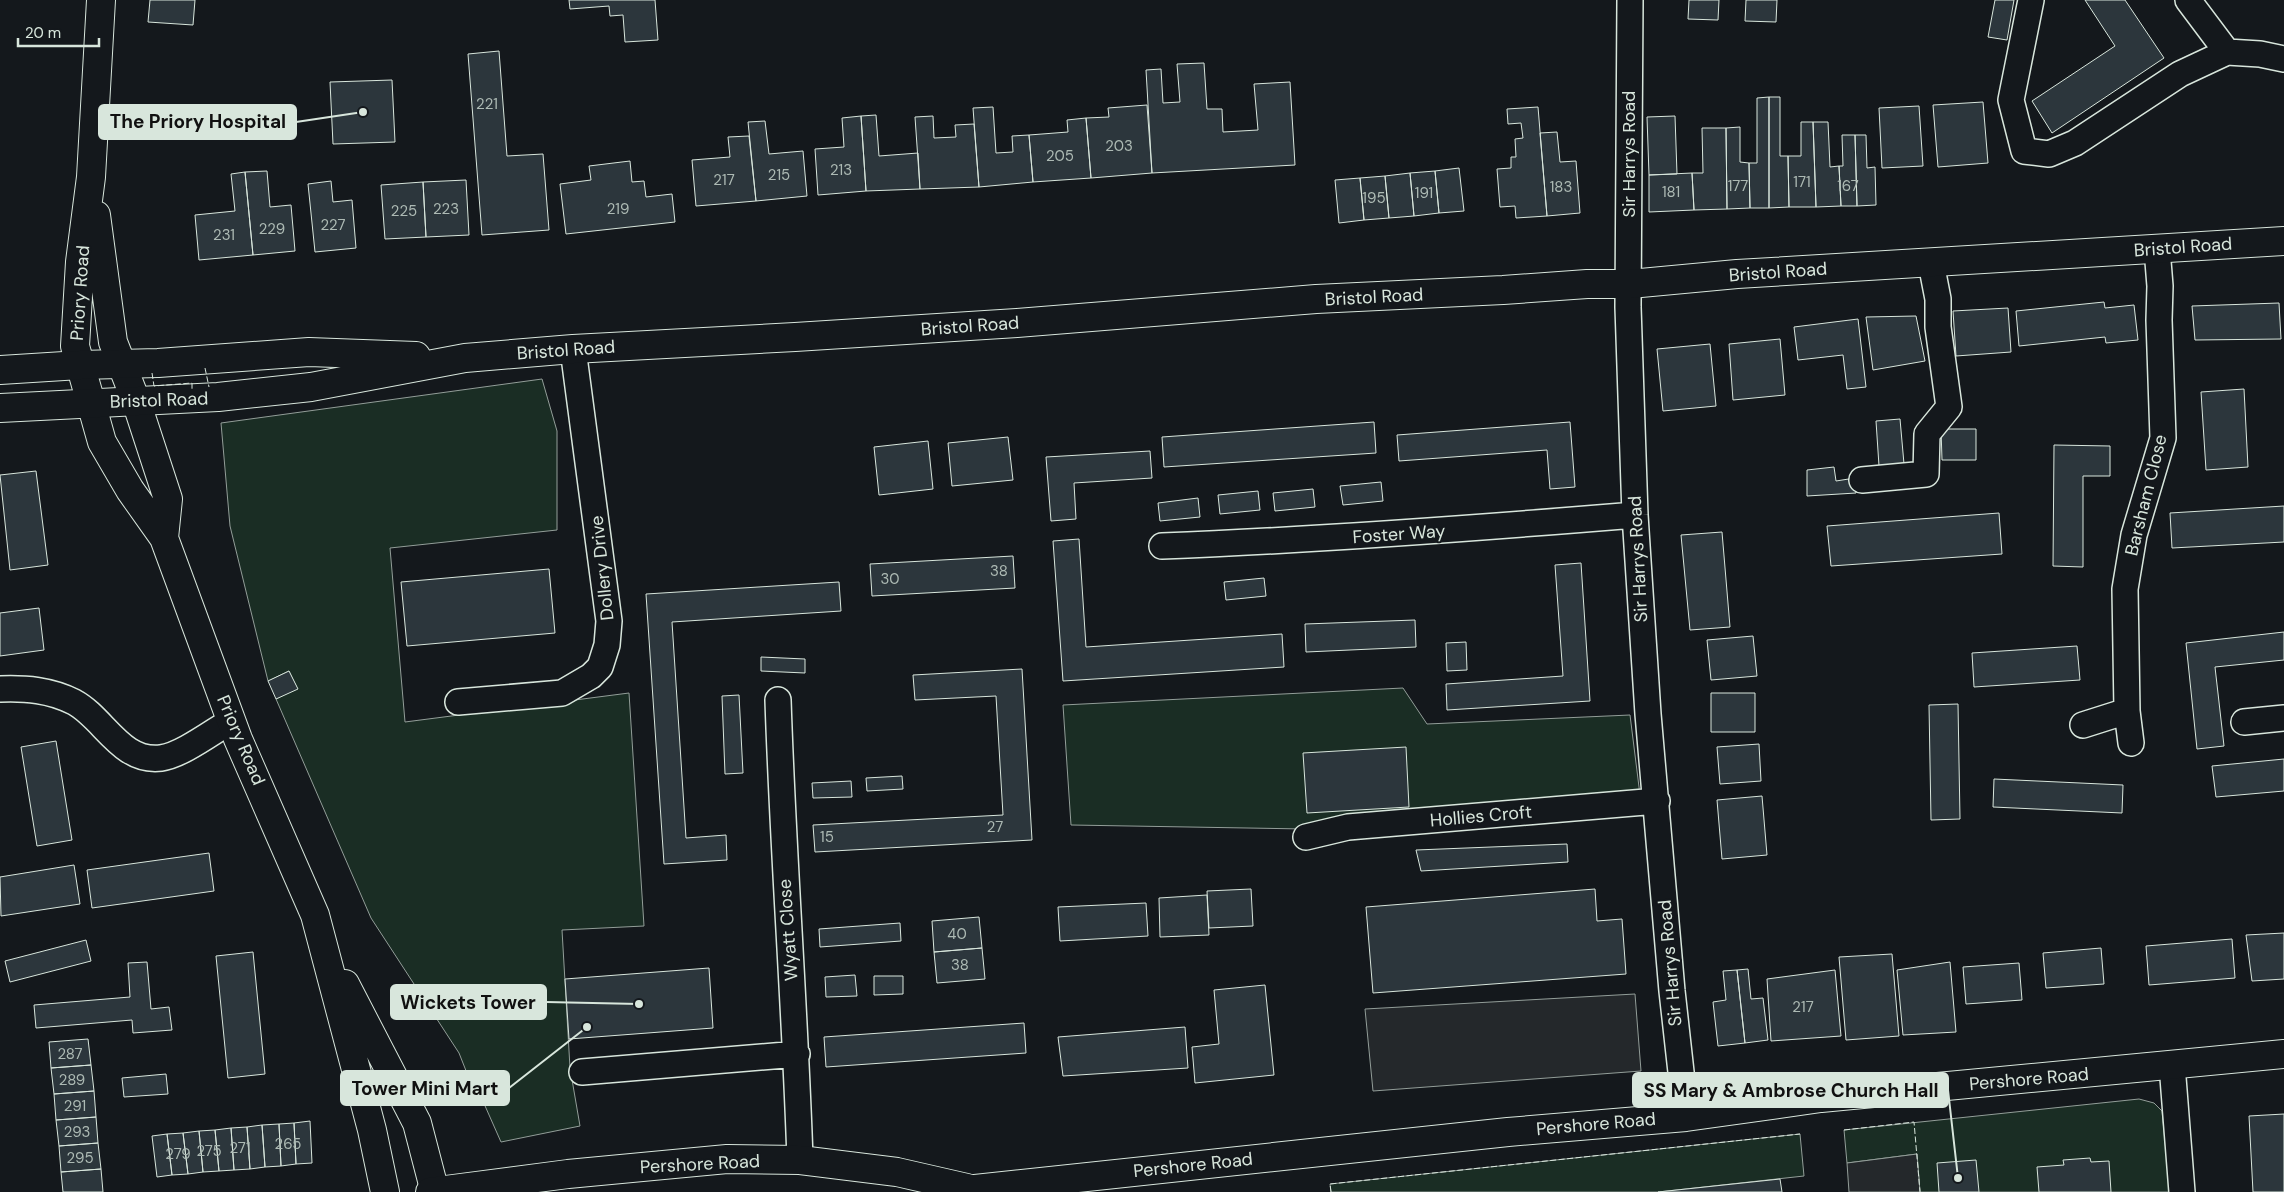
<svg xmlns="http://www.w3.org/2000/svg" width="2284" height="1192" viewBox="0 0 2284 1192" font-family="'DM Sans',sans-serif">
<style>
.green{fill:#1a2d24;stroke:#939e99}
.parking{fill:#24282b;stroke:#939e99}
.building{fill:#2c363c;stroke:#d8e6dc}
.lines{fill:none;stroke-linecap:round;stroke-linejoin:round}
.street-casing{stroke:#d8e6dc;stroke-width:28}
.secondary-casing{stroke:#d8e6dc;stroke-width:30}
.primary-casing{stroke:#d8e6dc;stroke-width:30}
.highway-casing{stroke:#d8e6dc;stroke-width:30}
.street{stroke:#14181c;stroke-width:25}
.secondary{stroke:#14181c;stroke-width:28}
.primary{stroke:#14181c;stroke-width:28}
.highway{stroke:#14181c;stroke-width:28}
.fence{stroke:#d8e6dc;stroke-width:1;stroke-dasharray:6 2.5;stroke-linecap:butt}
.labels{text-anchor:middle;stroke-width:4;stroke-linejoin:round;paint-order:stroke}
.number-label{font-size:15px;fill:#adbab4}
.street-label{font-size:18px;fill:#d8e6dc;stroke:#14181c}
.leader{fill:none;stroke:#d8e6dc;stroke-width:2}
.callout-dot{fill:#d8e6dc;stroke:#14181c;stroke-width:2}
.callout{fill:#d8e6dc;stroke:#d8e6dc;stroke-width:2}
.callout-label{font-size:19px;text-anchor:middle;font-weight:bold;fill:#111}
</style>
<rect width="100%" height="100%" fill="#14181c"/>
<path class="green" d="M 542,379 L 557,431 L 557,530 L 390,548 L 405,722 L 629,693 L 644,926 L 562,930 L 570,1068 L 580,1126 L 501,1142 L 478,1090 L 474,1091 L 459,1053 L 371,918 L 276,699 L 297,688 L 289,671 L 268,681 L 230,526 L 221,423 Z
M 1403,688 L 1427,724 L 1630,715 L 1641,803 L 1305,829 L 1071,825 L 1063,705 Z
M 2139,1099 L 2154,1103 L 2162,1111 L 2170,1192 L 1920,1192 L 1917,1154 L 1847,1163 L 1844,1130 Z
M 1800,1134 L 1804,1176 L 1658,1192 L 1331,1192 L 1330,1184 Z"/>
<path class="parking" d="M 1635,994 L 1641,1071 L 1373,1091 L 1365,1009 Z
M 1917,1154 L 1920,1192 L 1849,1192 L 1847,1163 Z"/>
<path class="building" d="M 150,0 L 195,0 L 193,25 L 148,22 Z
M 569,0 L 655,0 L 658,40 L 625,42 L 623,15 L 610,16 L 609,6 L 570,9 Z
M 1689,0 L 1719,0 L 1718,20 L 1688,19 Z
M 1746,0 L 1777,0 L 1776,22 L 1745,21 Z
M 1995,0 L 2014,0 L 2007,40 L 1988,37 Z
M 2085,0 L 2125,0 L 2164,58 L 2052,133 L 2032,101 L 2115,46 Z
M 499,51 L 507,156 L 543,154 L 549,230 L 482,235 L 468,54 Z
M 1204,63 L 1207,109 L 1222,109 L 1223,132 L 1258,130 L 1254,84 L 1290,82 L 1295,165 L 1152,173 L 1146,70 L 1161,69 L 1163,103 L 1180,102 L 1177,64 Z
M 392,80 L 395,142 L 333,144 L 330,82 Z
M 1769,97 L 1780,97 L 1780,156 L 1788,156 L 1789,207 L 1769,208 Z
M 1769,97 L 1769,208 L 1750,208 L 1749,163 L 1757,163 L 1757,98 Z
M 1983,102 L 1988,163 L 1938,167 L 1933,105 Z
M 1147,105 L 1152,173 L 1091,178 L 1086,118 L 1109,117 L 1108,108 Z
M 1919,106 L 1923,166 L 1882,168 L 1879,108 Z
M 993,107 L 996,153 L 1013,152 L 1012,136 L 1029,135 L 1033,182 L 979,187 L 973,108 Z
M 1538,107 L 1547,216 L 1516,218 L 1515,206 L 1500,207 L 1497,169 L 1511,168 L 1511,157 L 1516,157 L 1515,139 L 1523,138 L 1521,123 L 1508,124 L 1507,109 Z
M 876,115 L 879,156 L 918,153 L 920,189 L 866,191 L 861,116 Z
M 861,116 L 866,191 L 818,195 L 815,149 L 844,147 L 842,118 Z
M 933,116 L 934,138 L 956,137 L 955,125 L 974,124 L 979,187 L 920,189 L 915,117 Z
M 1675,116 L 1677,174 L 1649,175 L 1647,117 Z
M 1086,118 L 1091,178 L 1033,182 L 1029,135 L 1068,132 L 1067,120 Z
M 765,121 L 769,154 L 803,151 L 807,196 L 756,201 L 748,122 Z
M 1801,122 L 1813,122 L 1816,207 L 1789,207 L 1788,156 L 1801,156 Z
M 1813,122 L 1828,122 L 1830,167 L 1839,166 L 1841,206 L 1816,207 Z
M 1740,127 L 1740,162 L 1749,163 L 1750,208 L 1727,209 L 1726,128 Z
M 1702,128 L 1726,128 L 1727,209 L 1694,210 L 1692,173 L 1703,173 Z
M 1557,132 L 1560,162 L 1576,161 L 1580,213 L 1547,216 L 1540,133 Z
M 1842,135 L 1855,135 L 1857,206 L 1841,206 L 1839,166 L 1843,166 Z
M 1855,135 L 1866,135 L 1867,168 L 1875,167 L 1876,205 L 1857,206 Z
M 749,136 L 756,201 L 696,206 L 692,160 L 730,157 L 728,137 Z
M 630,161 L 632,182 L 644,181 L 646,197 L 672,194 L 675,222 L 566,234 L 560,184 L 591,180 L 589,166 Z
M 1459,168 L 1464,211 L 1439,213 L 1435,171 Z
M 267,171 L 270,207 L 291,205 L 295,251 L 253,255 L 245,172 Z
M 1435,171 L 1439,213 L 1414,216 L 1410,173 Z
M 245,172 L 253,255 L 199,260 L 195,215 L 235,211 L 231,174 Z
M 1410,173 L 1414,216 L 1389,218 L 1385,176 Z
M 1692,173 L 1694,210 L 1649,212 L 1649,175 Z
M 1385,176 L 1389,218 L 1364,220 L 1360,178 Z
M 1360,178 L 1364,220 L 1339,223 L 1335,180 Z
M 466,180 L 469,235 L 426,237 L 423,182 Z
M 331,181 L 333,202 L 352,200 L 356,248 L 315,252 L 308,184 Z
M 423,182 L 426,237 L 385,239 L 381,185 Z
M 2104,302 L 2105,308 L 2134,305 L 2138,340 L 2106,343 L 2105,337 L 2019,346 L 2016,311 Z
M 2279,303 L 2281,339 L 2195,340 L 2192,306 Z
M 2008,308 L 2011,352 L 1956,356 L 1953,311 Z
M 1916,316 L 1925,361 L 1873,370 L 1866,317 Z
M 1858,319 L 1866,387 L 1847,389 L 1843,355 L 1798,360 L 1794,327 Z
M 1780,339 L 1785,395 L 1733,400 L 1729,344 Z
M 1710,344 L 1716,406 L 1663,411 L 1657,349 Z
M 2244,389 L 2248,467 L 2206,470 L 2201,392 Z
M 1900,419 L 1904,464 L 1879,466 L 1876,421 Z
M 1374,422 L 1376,453 L 1164,467 L 1162,437 Z
M 1570,422 L 1575,487 L 1550,489 L 1547,450 L 1399,461 L 1397,435 Z
M 1941,429 L 1976,429 L 1976,460 L 1942,460 Z
M 1008,437 L 1013,480 L 952,486 L 948,443 Z
M 928,441 L 933,489 L 879,495 L 874,447 Z
M 2054,445 L 2110,446 L 2110,476 L 2083,476 L 2083,567 L 2053,566 Z
M 1150,451 L 1152,478 L 1074,483 L 1076,519 L 1051,521 L 1046,457 Z
M 1834,467 L 1836,481 L 1855,478 L 1856,493 L 1807,496 L 1807,470 Z
M 36,471 L 48,565 L 10,570 L 0,475 Z
M 1381,482 L 1383,501 L 1343,505 L 1340,486 Z
M 1313,489 L 1315,507 L 1275,511 L 1273,493 Z
M 1258,491 L 1260,510 L 1220,514 L 1218,495 Z
M 1198,498 L 1200,517 L 1160,521 L 1158,503 Z
M 2284,506 L 2284,542 L 2172,548 L 2170,513 Z
M 1999,513 L 2002,554 L 1831,566 L 1827,526 Z
M 1722,532 L 1730,627 L 1690,630 L 1681,535 Z
M 1079,539 L 1086,647 L 1282,634 L 1284,667 L 1063,681 L 1053,541 Z
M 1013,556 L 1015,588 L 872,596 L 870,564 Z
M 1581,563 L 1590,701 L 1447,710 L 1446,684 L 1563,676 L 1555,565 Z
M 549,569 L 555,633 L 407,646 L 401,582 Z
M 1264,578 L 1266,596 L 1226,600 L 1224,582 Z
M 839,582 L 841,611 L 672,622 L 686,838 L 726,835 L 727,860 L 664,864 L 646,594 Z
M 39,608 L 44,650 L 0,656 L 0,613 Z
M 1415,620 L 1416,647 L 1306,652 L 1305,624 Z
M 2284,632 L 2284,660 L 2215,667 L 2224,746 L 2197,749 L 2186,643 Z
M 1753,636 L 1757,676 L 1711,680 L 1707,640 Z
M 1466,642 L 1467,670 L 1447,671 L 1446,643 Z
M 2077,646 L 2080,680 L 1974,687 L 1972,653 Z
M 761,657 L 805,659 L 805,673 L 761,671 Z
M 1022,669 L 1032,840 L 815,852 L 813,825 L 1003,815 L 996,696 L 915,700 L 913,675 Z
M 289,671 L 298,689 L 276,699 L 268,681 Z
M 1711,693 L 1755,693 L 1755,732 L 1711,732 Z
M 739,695 L 743,773 L 725,774 L 722,696 Z
M 1958,704 L 1960,819 L 1931,820 L 1929,705 Z
M 56,741 L 72,840 L 37,846 L 21,747 Z
M 1759,744 L 1761,781 L 1720,784 L 1717,747 Z
M 1406,747 L 1409,807 L 1307,813 L 1303,753 Z
M 2284,759 L 2284,791 L 2216,797 L 2212,766 Z
M 902,776 L 903,789 L 867,791 L 866,778 Z
M 1994,779 L 2123,785 L 2122,813 L 1993,807 Z
M 851,781 L 852,797 L 813,798 L 812,783 Z
M 1762,796 L 1767,855 L 1722,859 L 1717,800 Z
M 1567,844 L 1568,862 L 1421,871 L 1416,850 Z
M 209,853 L 214,891 L 92,908 L 87,870 Z
M 74,865 L 80,904 L 1,916 L 0,877 Z
M 1251,889 L 1253,926 L 1209,928 L 1207,891 Z
M 1595,889 L 1597,921 L 1622,919 L 1626,974 L 1373,993 L 1366,907 Z
M 1207,895 L 1209,935 L 1160,937 L 1159,898 Z
M 1146,903 L 1148,936 L 1060,941 L 1058,907 Z
M 979,917 L 982,948 L 934,952 L 932,921 Z
M 900,923 L 901,941 L 820,947 L 819,929 Z
M 2284,933 L 2284,979 L 2252,981 L 2246,935 Z
M 2232,939 L 2235,978 L 2149,985 L 2146,946 Z
M 86,940 L 91,961 L 10,982 L 5,961 Z
M 982,948 L 985,979 L 937,983 L 934,952 Z
M 2101,948 L 2104,984 L 2046,988 L 2043,953 Z
M 253,952 L 265,1074 L 228,1078 L 216,956 Z
M 1892,954 L 1899,1036 L 1846,1040 L 1839,957 Z
M 147,962 L 151,1009 L 169,1007 L 172,1030 L 133,1033 L 132,1020 L 36,1028 L 34,1005 L 130,997 L 128,963 Z
M 1950,962 L 1956,1032 L 1903,1035 L 1897,970 Z
M 2019,963 L 2022,1000 L 1966,1004 L 1963,967 Z
M 709,968 L 713,1028 L 569,1039 L 565,979 Z
M 1748,969 L 1751,999 L 1763,998 L 1768,1040 L 1745,1043 L 1737,970 Z
M 1737,970 L 1745,1043 L 1718,1046 L 1713,1002 L 1726,1000 L 1723,971 Z
M 1835,970 L 1841,1036 L 1771,1041 L 1767,979 Z
M 855,975 L 857,996 L 826,997 L 825,977 Z
M 874,976 L 903,976 L 903,994 L 874,995 Z
M 1265,985 L 1274,1075 L 1195,1083 L 1192,1047 L 1219,1044 L 1214,990 Z
M 1024,1023 L 1026,1053 L 826,1067 L 824,1037 Z
M 1185,1027 L 1188,1068 L 1063,1076 L 1058,1037 Z
M 88,1039 L 91,1065 L 51,1068 L 49,1042 Z
M 91,1065 L 94,1091 L 54,1094 L 51,1068 Z
M 166,1074 L 168,1094 L 124,1097 L 122,1078 Z
M 94,1091 L 96,1117 L 56,1120 L 54,1094 Z
M 2284,1114 L 2284,1192 L 2253,1192 L 2249,1116 Z
M 96,1117 L 98,1143 L 59,1146 L 56,1120 Z
M 310,1121 L 312,1163 L 296,1164 L 294,1123 Z
M 294,1123 L 296,1164 L 281,1166 L 279,1124 Z
M 279,1124 L 281,1166 L 265,1167 L 262,1125 Z
M 262,1125 L 265,1167 L 250,1169 L 247,1127 Z
M 247,1127 L 250,1169 L 234,1170 L 231,1128 Z
M 231,1128 L 234,1170 L 219,1171 L 215,1130 Z
M 215,1130 L 219,1171 L 203,1172 L 199,1131 Z
M 199,1131 L 203,1172 L 188,1174 L 183,1133 Z
M 183,1133 L 188,1174 L 172,1175 L 167,1134 Z
M 167,1134 L 172,1175 L 157,1177 L 152,1136 Z
M 98,1143 L 101,1169 L 61,1172 L 59,1146 Z
M 2090,1158 L 2091,1162 L 2109,1161 L 2111,1192 L 2039,1192 L 2037,1167 L 2064,1165 L 2063,1160 Z
M 1976,1160 L 1979,1192 L 1939,1192 L 1937,1163 Z
M 101,1169 L 103,1192 L 63,1192 L 61,1172 Z
M 1780,1179 L 1782,1192 L 1658,1192 Z"/>
<g class="lines">
<g class="street-casing">
<path id="street" d="M 1630,0 L 1628,307 L 1635,515 L 1648,714 L 1672,991 L 1686,1117
M 2031,0 L 2011,100 L 2024,151 L 2049,154 L 2075,143 L 2180,74 L 2227,52 L 2260,54 L 2284,59
M 2188,0 L 2227,52
M 1862,480 L 1926,474 L 1927,434 L 1949,407 L 1938,327 L 1938,299 L 1931,263
M 1162,546 C 1320,540 1477,528 1635,515
M 0,689 C 26,688 50,690 74,702 C 104,718 121,763 161,758 C 182,755 212,732 231,721
M 778,700 C 783,854 795,1007 800,1160
M 458,702 L 562,693 L 591,676 L 600,667 L 607,645 L 609,621 L 573,349
M 2244,722 L 2284,718
M 2083,725 L 2127,711
M 2131,743 L 2127,711 L 2125,589 L 2134,535 L 2163,438 L 2159,320 L 2160,286 L 2157,249
M 1306,837 L 1348,827 L 1657,801
M 2172,1065 L 2182,1192
M 582,1072 L 797,1054"/>
</g>
<g class="secondary-casing">
<path id="secondary" d="M 101,0 L 91,177 L 80,262 L 75,346 L 102,442 L 130,490 L 164,538 L 238,739 L 315,915 L 372,1130 L 385,1192
M 96,215 L 113,342 L 136,401 L 168,499 L 164,538
M 345,984 L 417,1123 L 435,1192"/>
</g>
<g class="primary-casing">
<path id="primary" d="M 430,1192 L 568,1174 L 727,1159 L 800,1160 L 897,1172 L 967,1188
M 947,1192 L 1508,1132 L 1686,1117 L 1821,1098 L 2284,1054"/>
</g>
<g class="highway-casing">
<path id="highway" d="M 0,370 L 80,365 L 158,363 L 309,352 L 416,356
M 0,408 L 218,397 L 311,387 L 465,358 L 573,349 L 795,337 L 1017,323 L 1316,299 L 1503,290 L 1587,284 L 1630,284 L 1737,274 L 2284,241"/>
</g>
<use href="#street" class="street"/>
<use href="#secondary" class="secondary"/>
<use href="#primary" class="primary"/>
<use href="#highway" class="highway"/>
<path class="fence" d="M 205,368 L 209,387
M 152,373 L 154,386 L 192,383 L 192,389
M 1844,1130 L 1914,1122 L 1920,1192
M 1331,1192 L 1330,1184 L 1800,1134"/>
</g>
<g class="labels">
<g class="number-label">
<text x="487" y="109">221</text>
<text x="1119" y="151">203</text>
<text x="1060" y="161">205</text>
<text x="841" y="175">213</text>
<text x="779" y="180">215</text>
<text x="724" y="185">217</text>
<text x="1802" y="187">171</text>
<text x="1738" y="191">177</text>
<text x="1848" y="191">167</text>
<text x="1561" y="192">183</text>
<text x="1671" y="197">181</text>
<text x="1424" y="198">191</text>
<text x="1374" y="203">195</text>
<text x="446" y="214">223</text>
<text x="618" y="214">219</text>
<text x="404" y="216">225</text>
<text x="333" y="230">227</text>
<text x="272" y="234">229</text>
<text x="224" y="240">231</text>
<text x="999" y="576">38</text>
<text x="890" y="584">30</text>
<text x="995" y="832">27</text>
<text x="827" y="842">15</text>
<text x="957" y="939">40</text>
<text x="960" y="970">38</text>
<text x="1803" y="1012">217</text>
<text x="70" y="1059">287</text>
<text x="72" y="1085">289</text>
<text x="75" y="1111">291</text>
<text x="77" y="1137">293</text>
<text x="288" y="1149">265</text>
<text x="240" y="1153">271</text>
<text x="209" y="1156">275</text>
<text x="178" y="1159">279</text>
<text x="80" y="1163">295</text>
</g>
<g class="street-label">
<text transform="translate(1629 154) rotate(-90)" y="6">Sir Harrys Road</text>
<text transform="translate(2183 247) rotate(-4)" y="6">Bristol Road</text>
<text transform="translate(1778 272) rotate(-4)" y="6">Bristol Road</text>
<text transform="translate(80 293) rotate(-86)" y="6">Priory Road</text>
<text transform="translate(1374 297) rotate(-3)" y="6">Bristol Road</text>
<text transform="translate(970 326) rotate(-4)" y="6">Bristol Road</text>
<text transform="translate(566 350) rotate(-4)" y="6">Bristol Road</text>
<text transform="translate(159 400) rotate(-2)" y="6">Bristol Road</text>
<text transform="translate(2146 495) rotate(-76)" y="6">Barsham Close</text>
<text transform="translate(1399 534) rotate(-4)" y="6">Foster Way</text>
<text transform="translate(1638 559) rotate(-93)" y="6">Sir Harrys Road</text>
<text transform="translate(602 568) rotate(-96)" y="6">Dollery Drive</text>
<text transform="translate(241 740) rotate(67)" y="6">Priory Road</text>
<text transform="translate(1481 816) rotate(-5)" y="6">Hollies Croft</text>
<text transform="translate(788 930) rotate(-94)" y="6">Wyatt Close</text>
<text transform="translate(1670 963) rotate(-95)" y="6">Sir Harrys Road</text>
<text transform="translate(2029 1079) rotate(-5)" y="6">Pershore Road</text>
<text transform="translate(1596 1124) rotate(-5)" y="6">Pershore Road</text>
<text transform="translate(700 1164) rotate(-3)" y="6">Pershore Road</text>
<text transform="translate(1193 1165) rotate(-6)" y="6">Pershore Road</text>
</g>
</g>
<path class="leader" d="M363 112L296 122M639 1004L546 1002M587 1027L509 1088M1958 1178L1948 1090"/>
<g class="callout-dot">
<circle cx="363" cy="112" r="5"/>
<circle cx="639" cy="1004" r="5"/>
<circle cx="587" cy="1027" r="5"/>
<circle cx="1958" cy="1178" r="5"/>
</g>
<g class="callout">
<rect x="99" y="105" width="197" height="34" rx="5"/>
<rect x="391" y="985" width="155" height="34" rx="5"/>
<rect x="341" y="1071" width="168" height="34" rx="5"/>
<rect x="1633" y="1073" width="315" height="34" rx="5"/>
</g>
<g class="callout-label">
<text x="198" y="128">The Priory Hospital</text>
<text x="468" y="1009">Wickets Tower</text>
<text x="425" y="1095">Tower Mini Mart</text>
<text x="1791" y="1097">SS Mary &amp; Ambrose Church Hall</text>
</g>
<path d="M18 38v8h81v-8" fill="none" stroke="#d8e6dc" stroke-width="2.5"/>
<text x="25" y="38" font-size="15" fill="#d8e6dc" stroke="#14181c" stroke-width="4" paint-order="stroke">20 m</text>
</svg>
